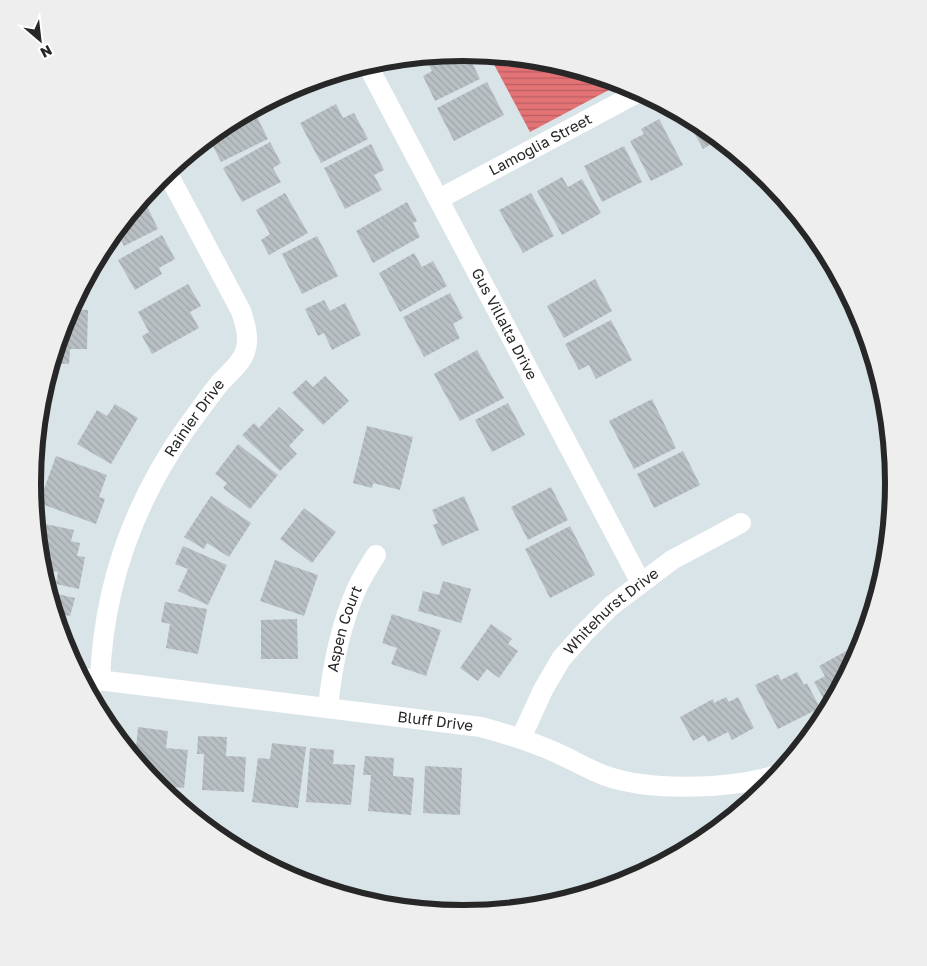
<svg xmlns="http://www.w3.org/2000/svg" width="927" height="966" viewBox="0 0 927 966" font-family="'Golos Text',sans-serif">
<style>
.water{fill:url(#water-rules)}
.building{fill:url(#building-back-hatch)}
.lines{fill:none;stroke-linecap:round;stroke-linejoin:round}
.street{stroke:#fff;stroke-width:20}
.labels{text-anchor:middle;stroke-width:4;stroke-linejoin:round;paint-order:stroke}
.street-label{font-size:15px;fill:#272727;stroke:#fff}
.rim{fill:none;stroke:#272727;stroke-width:6}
</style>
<defs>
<pattern id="water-rules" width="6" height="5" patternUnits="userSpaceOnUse" patternTransform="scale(1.25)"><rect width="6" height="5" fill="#e47376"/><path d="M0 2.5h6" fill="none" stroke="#b95e61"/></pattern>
<pattern id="building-back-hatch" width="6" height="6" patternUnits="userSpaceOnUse" patternTransform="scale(1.25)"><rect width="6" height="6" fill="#b9c0c4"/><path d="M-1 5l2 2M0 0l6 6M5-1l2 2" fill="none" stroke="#9fa5a8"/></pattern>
</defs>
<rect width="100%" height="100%" fill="#d9e4e9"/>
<path class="water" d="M 489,55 L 548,60 L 622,83 L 530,132 Z"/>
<path class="building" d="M 467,52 L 480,79 L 435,101 L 423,76 L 432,71 L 424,56 Z
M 335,74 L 337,77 L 298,97 L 293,88 Z
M 487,82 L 504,115 L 454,141 L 437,108 Z
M 336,104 L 343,118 L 354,113 L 368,139 L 321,163 L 300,123 Z
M 253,109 L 268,139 L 221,162 L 212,144 L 224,137 L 220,129 L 230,124 L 229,122 Z
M 684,114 L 703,125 L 720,139 L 703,149 Z
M 659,119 L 683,165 L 651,181 L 630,141 L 644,134 L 641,129 Z
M 270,142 L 281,163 L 273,168 L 281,182 L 242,202 L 223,168 Z
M 371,144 L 384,170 L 374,175 L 382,190 L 345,209 L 324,168 Z
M 624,146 L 642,182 L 602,202 L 584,166 Z
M 562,177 L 568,187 L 582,179 L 601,213 L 562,235 L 537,191 Z
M 285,193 L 308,233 L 269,255 L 261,240 L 270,234 L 256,210 Z
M 531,193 L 554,236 L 523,253 L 499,210 Z
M 143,198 L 158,229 L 124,246 L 116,230 Z
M 407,202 L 417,221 L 413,223 L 420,237 L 373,263 L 356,231 Z
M 162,235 L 175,259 L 159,268 L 162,274 L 135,290 L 118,260 Z
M 317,236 L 338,276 L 302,294 L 282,254 Z
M 414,253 L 422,267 L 433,261 L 447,286 L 400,312 L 379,273 Z
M 595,279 L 612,311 L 564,338 L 547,306 Z
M 188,284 L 201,306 L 190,312 L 199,328 L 152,354 L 142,336 L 149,332 L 138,312 Z
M 450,293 L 463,318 L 453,324 L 460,338 L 424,357 L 403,317 Z
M 324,300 L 330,311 L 345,303 L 361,335 L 332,350 L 324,333 L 318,336 L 305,309 Z
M 70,309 L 88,310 L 87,349 L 70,349 L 69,364 L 52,363 L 65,318 Z
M 611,320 L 632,360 L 596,379 L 589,365 L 579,370 L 565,344 Z
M 477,350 L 504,398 L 460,421 L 434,374 Z
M 325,376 L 349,401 L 323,425 L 292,393 L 306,380 L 313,387 Z
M 652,399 L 676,448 L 634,469 L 609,421 Z
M 508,403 L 525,435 L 492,452 L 475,420 Z
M 115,404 L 138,418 L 111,464 L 77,444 L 97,410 L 107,416 Z
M 279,407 L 304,430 L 289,446 L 297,454 L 280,471 L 242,435 L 254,423 L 259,428 Z
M 367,426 L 413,437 L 400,490 L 373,483 L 372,488 L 353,483 Z
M 238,444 L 278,475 L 250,509 L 223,488 L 227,483 L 215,474 Z
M 683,451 L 700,485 L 654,508 L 637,474 Z
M 56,456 L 107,475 L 99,497 L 105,499 L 96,524 L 39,503 Z
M 551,487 L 568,520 L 528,540 L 511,507 Z
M 211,496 L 251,523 L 229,557 L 207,543 L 204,549 L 184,537 Z
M 464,496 L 479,530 L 442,546 L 433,525 L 438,523 L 432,510 Z
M 304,508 L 336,532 L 312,563 L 280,539 Z
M 36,522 L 74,530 L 71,541 L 80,543 L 77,556 L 85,557 L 79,589 L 56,584 L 58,572 L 41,569 Z
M 570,526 L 595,575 L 550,598 L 525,549 Z
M 183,546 L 227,565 L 208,605 L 178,591 L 188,569 L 175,564 Z
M 275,560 L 318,575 L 304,616 L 260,601 Z
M 443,581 L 471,589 L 461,623 L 418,611 L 423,591 L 439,595 Z
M 48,592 L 75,598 L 70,616 L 62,614 L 59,628 Z
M 165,602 L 207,609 L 198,654 L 166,648 L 170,624 L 161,622 Z
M 392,614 L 441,630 L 426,676 L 391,664 L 397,648 L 382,643 Z
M 297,619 L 298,659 L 261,659 L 261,620 Z
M 491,624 L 512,639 L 508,644 L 518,651 L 499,678 L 487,669 L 478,681 L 460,668 Z
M 868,628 L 864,641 L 859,633 Z
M 857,645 L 860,650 L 829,708 L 814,682 L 825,676 L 819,666 Z
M 797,672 L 804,685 L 807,683 L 820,708 L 778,729 L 755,685 L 778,674 L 781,680 Z
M 726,697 L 729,702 L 738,697 L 754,728 L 732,740 L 728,732 L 708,742 L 704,735 L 693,741 L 680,717 L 713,699 L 714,703 Z
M 138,727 L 168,731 L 166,748 L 188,750 L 184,788 L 156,785 L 143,769 L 144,765 L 139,764 L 135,759 Z
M 198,736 L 227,737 L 226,756 L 246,757 L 244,792 L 202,790 L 204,754 L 197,754 Z
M 272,743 L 306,747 L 298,808 L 252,802 L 258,758 L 270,759 Z
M 310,748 L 334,750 L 333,764 L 355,765 L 351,805 L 306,802 Z
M 365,756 L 394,758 L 393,776 L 414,778 L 411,815 L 368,811 L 371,775 L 363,775 Z
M 425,766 L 462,768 L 460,815 L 423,813 Z"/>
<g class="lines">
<g class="street">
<path id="s1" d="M 367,64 L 641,583"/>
<path id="s2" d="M 439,199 L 641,91"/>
<path id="s3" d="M 82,678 L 481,727 C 507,734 532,742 557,753 C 573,760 589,770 606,776 C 652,792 733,789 780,774"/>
<path id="s4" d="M 100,681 C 103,588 134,502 187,427 C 198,412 208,398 219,384 C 228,374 241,364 245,352 C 250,338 245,324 241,311 L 167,172"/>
<path id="s5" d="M 328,708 C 332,667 340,626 357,588 C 362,577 369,566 376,555"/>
<path id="s6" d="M 521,738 L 543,690 L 561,659 L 584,633 L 611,606 L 672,560 L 741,523"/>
</g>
</g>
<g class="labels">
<g class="street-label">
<text dy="5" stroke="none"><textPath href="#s2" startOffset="115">Lamoglia Street</textPath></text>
<text dy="5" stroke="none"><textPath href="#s1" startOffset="294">Gus Villalta Drive</textPath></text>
<text dy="5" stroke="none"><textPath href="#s4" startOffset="284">Rainier Drive</textPath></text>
<text dy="5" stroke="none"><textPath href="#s6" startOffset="158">Whitehurst Drive</textPath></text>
<text dy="5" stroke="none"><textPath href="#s5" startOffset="81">Aspen Court</textPath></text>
<text dy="5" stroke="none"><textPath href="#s3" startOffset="356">Bluff Drive</textPath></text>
</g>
</g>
<path d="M0 0H927V966H0ZM41 483a422 422 0 1 1 844 0a422 422 0 1 1-844 0Z" fill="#eee" fill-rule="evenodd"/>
<path class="rim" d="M41 483a422 422 0 1 1 844 0a422 422 0 1 1-844 0Z"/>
<g transform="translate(40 40) rotate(152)" stroke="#ffffff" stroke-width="4" paint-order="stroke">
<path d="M0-4L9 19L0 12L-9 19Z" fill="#272727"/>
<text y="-8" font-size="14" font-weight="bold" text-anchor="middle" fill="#272727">N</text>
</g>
</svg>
